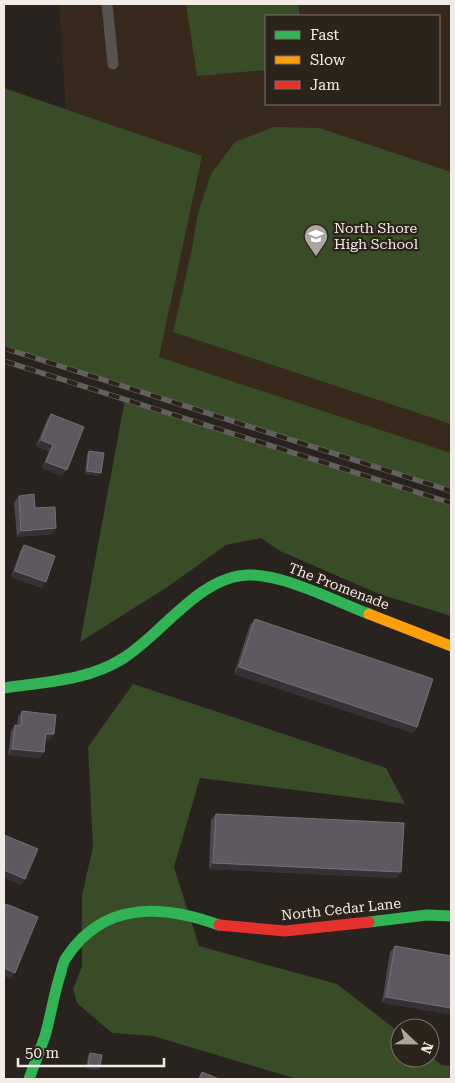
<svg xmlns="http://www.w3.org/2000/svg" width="455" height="1083" viewBox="0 0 455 1083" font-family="'Roboto Serif',serif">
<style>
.built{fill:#372a1d;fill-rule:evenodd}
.green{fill:#384c28}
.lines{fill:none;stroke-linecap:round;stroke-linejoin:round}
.lane{stroke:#56524e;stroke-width:11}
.fast{stroke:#30b455;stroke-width:11}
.slow{stroke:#ff9f0a;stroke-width:11}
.jam{stroke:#e5322d;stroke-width:11}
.rail-casing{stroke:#64605d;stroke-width:5.5}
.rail{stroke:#2c231a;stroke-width:4;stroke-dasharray:11;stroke-linecap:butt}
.wall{fill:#4c4751}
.shaded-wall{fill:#363136}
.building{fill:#5e5961;stroke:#757076}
.labels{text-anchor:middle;stroke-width:4.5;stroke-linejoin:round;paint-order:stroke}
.poi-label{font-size:14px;fill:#f3ece6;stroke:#2c231a;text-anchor:start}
.street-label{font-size:14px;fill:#f3ece6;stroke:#2c231a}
</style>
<rect width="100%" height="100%" fill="#28231e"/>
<path class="built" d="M 59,4 L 451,4 L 451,453 L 158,357 L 202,157 L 66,109 ZM 266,16 L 439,16 L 439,104 L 266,104 Z"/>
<path class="green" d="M 186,4 L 298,4 L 300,16 L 266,16 L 266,70 L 197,76 Z
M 4,88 L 202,156 L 159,357 L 451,453 L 451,491 L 4,348 Z
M 274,127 L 319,128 L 451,172 L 451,424 L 173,332 L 191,254 L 198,213 L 211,174 L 235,142 Z
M 125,399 L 451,504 L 451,616 L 379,594 L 280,551 L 261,538 L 226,545 L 169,586 L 80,642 Z
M 133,684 L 386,768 L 405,804 L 200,778 L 174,867 L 199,946 L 337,984 L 400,1033 L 400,1058 L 430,1058 L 430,1056 L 442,1065 L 451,1066 L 451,1079 L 297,1079 L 153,1036 L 112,1033 L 77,1003 L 73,989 L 82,966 L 82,895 L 93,847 L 88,747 Z"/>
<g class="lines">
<path class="lane" d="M 107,4 L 113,64"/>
<path class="fast" d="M 4,688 C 43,682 87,681 122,659 C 162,635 199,575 250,575 C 285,575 335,601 369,614
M 369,922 L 427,915 L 451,916
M 29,1079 C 34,1065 40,1050 45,1036 C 51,1015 54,993 61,972 C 62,968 63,962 66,958 C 103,901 162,904 219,925"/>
<path class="slow" d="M 369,614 L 451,646"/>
<path class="jam" d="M 219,925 L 285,931 L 369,922"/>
<g class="rail-casing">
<path id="rail" d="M 4,348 L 451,491
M 4,361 L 451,503"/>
</g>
<use href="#rail" class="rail"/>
</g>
<path class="wall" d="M 51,414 L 62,476 L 42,468 L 49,451 L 36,446 L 47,420 Z
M 89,451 L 101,473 L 99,476 L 85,474 L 87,454 Z
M 19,496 L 35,508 L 56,528 L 52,534 L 17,537 L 14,502 Z
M 24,545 L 42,588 L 11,577 L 20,551 Z
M 255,619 L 417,727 L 413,733 L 234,674 L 250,625 Z
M 22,711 L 50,740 L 45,740 L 44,752 L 40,758 L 8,755 L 11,731 L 15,725 L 17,725 L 18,717 Z
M 216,814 L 397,878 L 209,869 L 211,820 Z
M 395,946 L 451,956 L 382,1003 L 390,952 Z
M 90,1053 L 100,1067 L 98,1070 L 86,1068 L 88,1056 Z"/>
<path class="shaded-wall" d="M 41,440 L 53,445 L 49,451 L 36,446 Z
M 46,462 L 67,470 L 62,476 L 42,468 Z
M 87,471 L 101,473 L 99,476 L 85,474 Z
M 56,528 L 52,534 L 17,537 L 21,531 Z
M 15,571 L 46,582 L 42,588 L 11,577 Z
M 239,667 L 417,727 L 413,733 L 234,674 Z
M 46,734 L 54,734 L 50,740 L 42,740 Z
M 12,749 L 44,752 L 40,758 L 8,755 Z
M 213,863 L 401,872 L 397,878 L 209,869 Z
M 4,870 L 25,879 L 21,885 L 4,878 Z
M 4,968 L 15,973 L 11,979 L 4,976 Z
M 386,997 L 451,1008 L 451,1015 L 382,1003 Z
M 88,1065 L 100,1067 L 98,1070 L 86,1068 Z"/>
<path class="building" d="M 51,414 L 84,427 L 67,470 L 46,462 L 53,445 L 41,440 Z
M 89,451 L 104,453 L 101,473 L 87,471 Z
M 34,494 L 35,508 L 55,507 L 56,528 L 21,531 L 19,496 Z
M 24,545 L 55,556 L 46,582 L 15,571 Z
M 255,619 L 433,679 L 417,727 L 239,667 Z
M 22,711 L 56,715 L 54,734 L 46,734 L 44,752 L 12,749 L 15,725 L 21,726 Z
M 216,814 L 404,823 L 401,872 L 213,863 Z
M 4,835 L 38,849 L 25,879 L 4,870 Z
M 6,904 L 38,917 L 15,973 L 4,968 L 4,911 Z
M 395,946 L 451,956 L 451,1008 L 386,997 Z
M 90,1053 L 102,1055 L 100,1067 L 88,1065 Z
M 202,1072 L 219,1079 L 199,1079 Z"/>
<defs>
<g id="school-pin" transform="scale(1.25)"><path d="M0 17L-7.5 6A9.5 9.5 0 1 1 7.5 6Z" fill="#aca6a0" stroke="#2c231a"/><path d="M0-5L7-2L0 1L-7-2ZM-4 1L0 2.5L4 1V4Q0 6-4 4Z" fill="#fff"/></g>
</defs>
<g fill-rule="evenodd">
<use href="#school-pin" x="316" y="236"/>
</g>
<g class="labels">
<g class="poi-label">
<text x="334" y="233">North Shore<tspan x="334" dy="16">High School</tspan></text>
</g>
<g class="street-label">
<text transform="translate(339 586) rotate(21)" y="5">The Promenade</text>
<text transform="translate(341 909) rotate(-6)" y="5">North Cedar Lane</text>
</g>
</g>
<rect width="455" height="1083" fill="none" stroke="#f3ece6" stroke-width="10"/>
<rect x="265" y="15" width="175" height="90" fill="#2c231a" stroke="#7c736c"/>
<rect x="275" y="31" width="25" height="8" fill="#30b455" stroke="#7c736c"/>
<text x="310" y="40" font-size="15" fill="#f3ece6">Fast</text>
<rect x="275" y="56" width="25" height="8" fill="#ff9f0a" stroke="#7c736c"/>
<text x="310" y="65" font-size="15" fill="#f3ece6">Slow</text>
<rect x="275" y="81" width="25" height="8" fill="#e5322d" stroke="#7c736c"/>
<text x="310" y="90" font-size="15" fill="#f3ece6">Jam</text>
<g transform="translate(415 1043) rotate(112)"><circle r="24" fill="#2c231a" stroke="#7c736c"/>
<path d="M0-4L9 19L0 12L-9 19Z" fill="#aca6a0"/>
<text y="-8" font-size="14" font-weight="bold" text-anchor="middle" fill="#f3ece6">N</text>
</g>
<path d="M18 1058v8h146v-8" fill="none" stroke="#f3ece6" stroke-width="2.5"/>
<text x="25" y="1058" font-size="15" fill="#f3ece6" stroke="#2c231a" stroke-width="4" paint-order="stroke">50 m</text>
</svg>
